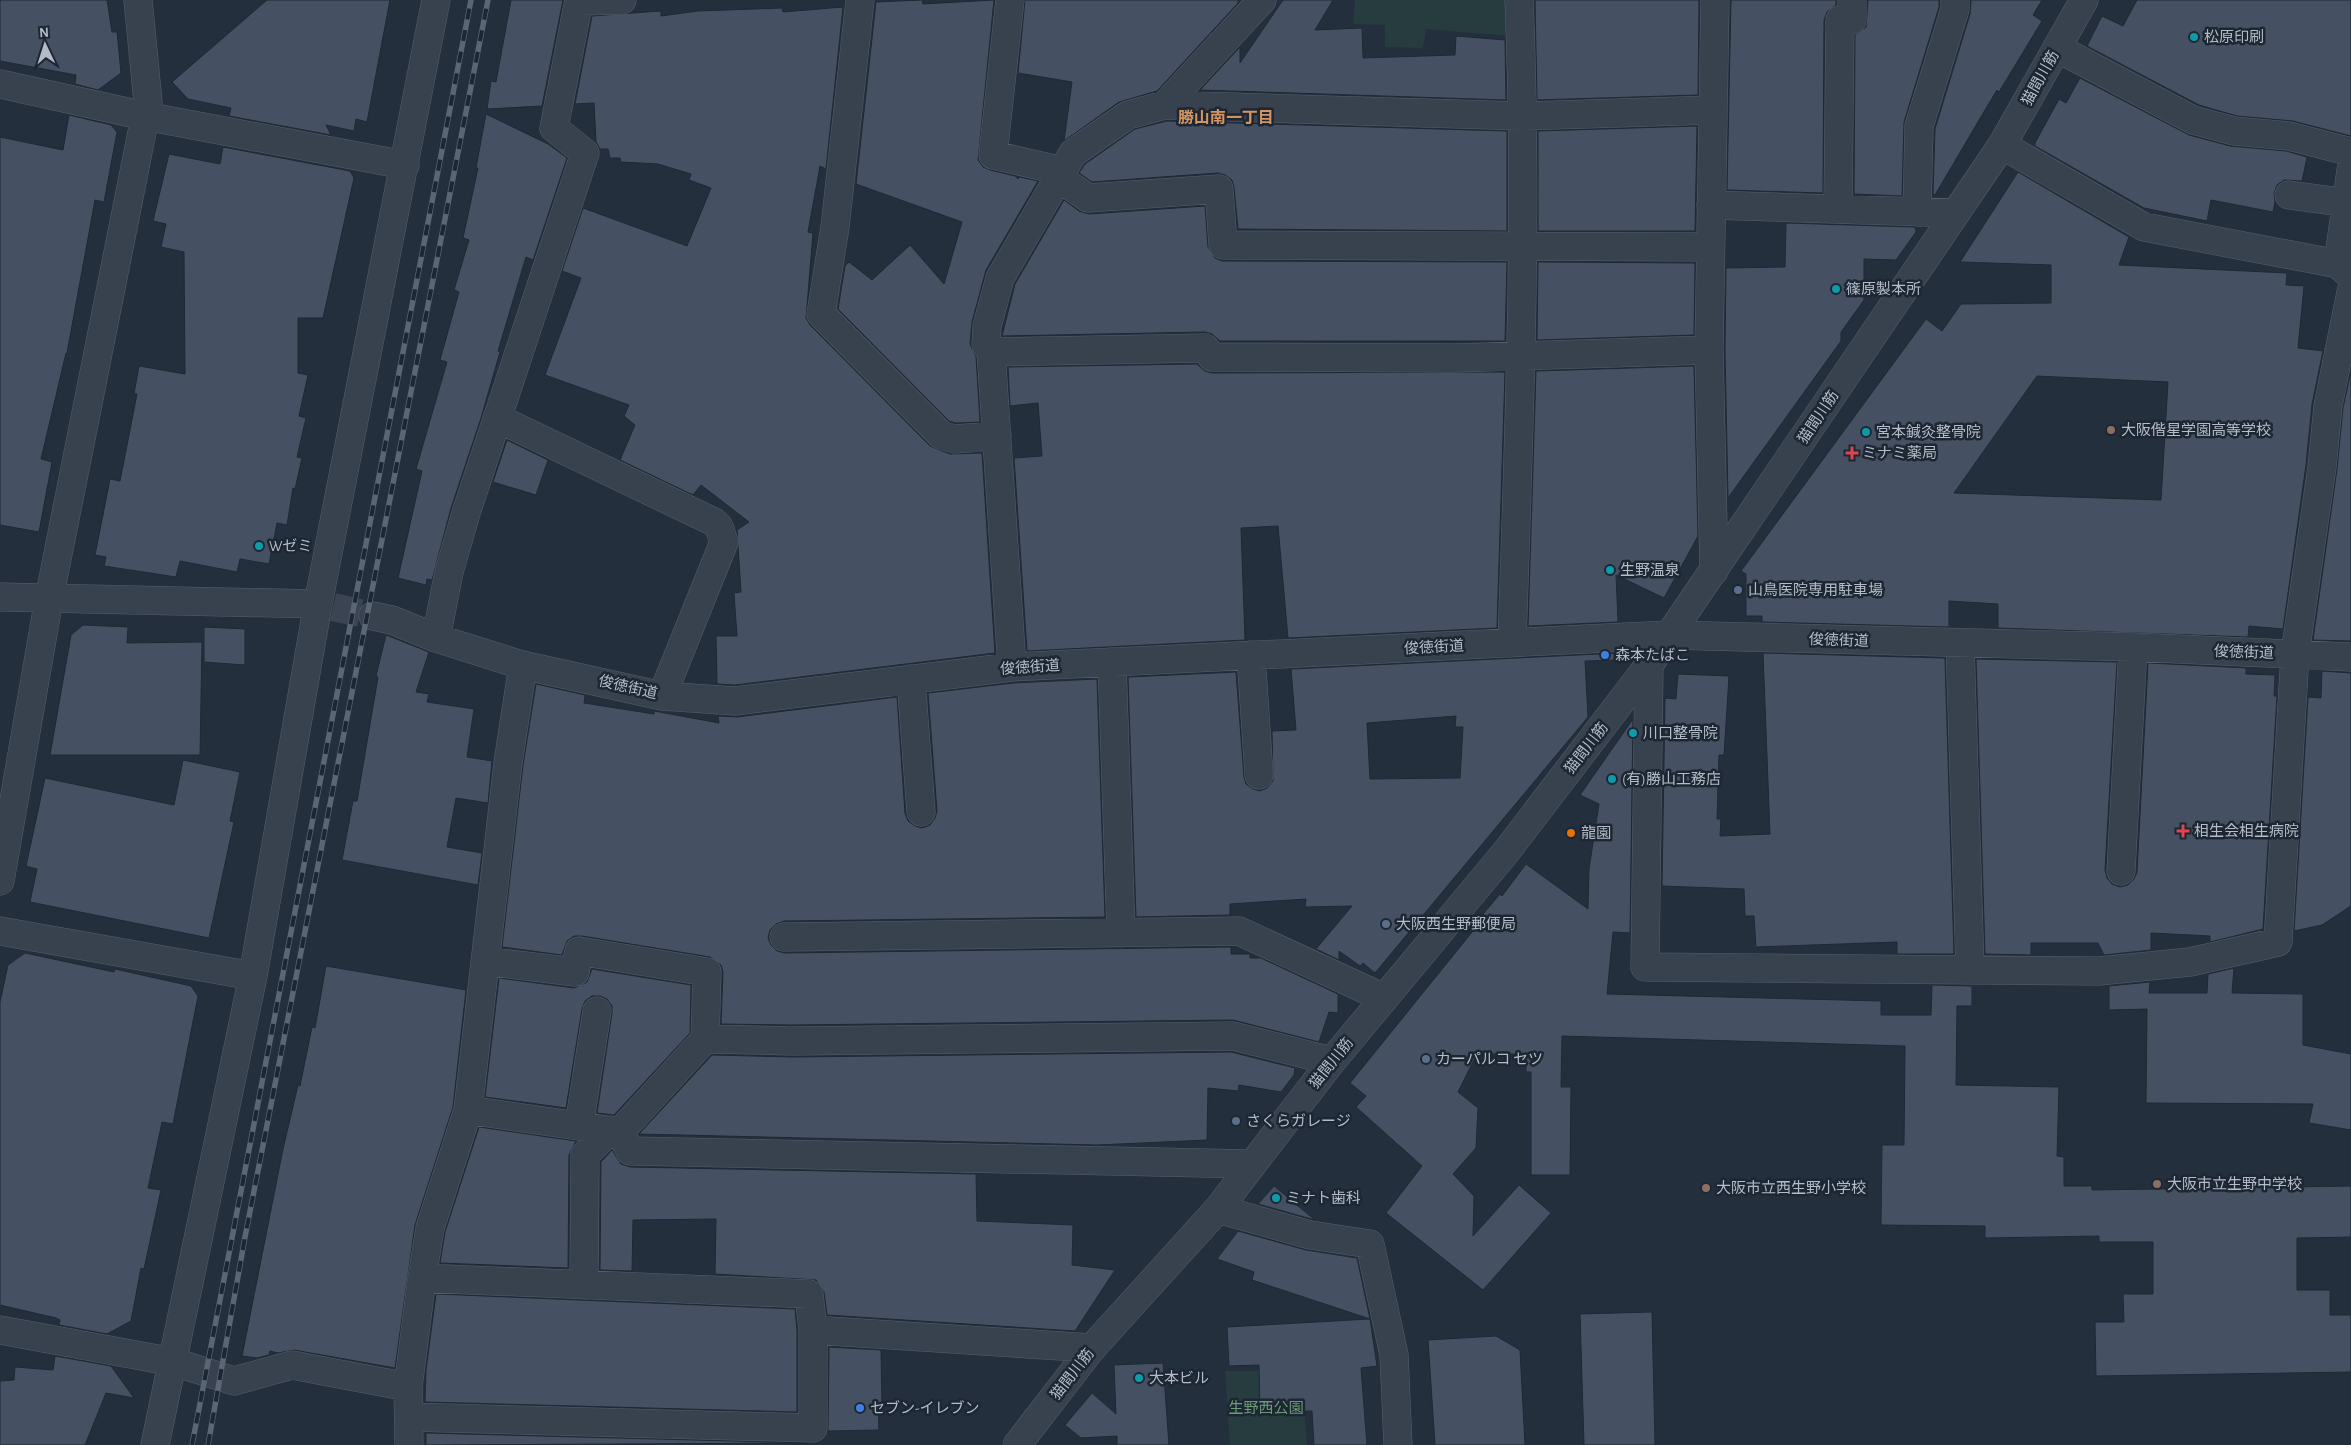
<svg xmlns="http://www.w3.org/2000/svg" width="2351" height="1445" viewBox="0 0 2351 1445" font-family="'Alegreya Sans','Noto Sans JP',sans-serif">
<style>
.green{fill:#263c3f}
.building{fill:#455162;stroke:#1f2835;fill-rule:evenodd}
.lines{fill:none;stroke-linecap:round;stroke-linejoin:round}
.minor-tunnel{stroke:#3a4453;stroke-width:28;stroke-dasharray:28 14;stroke-linecap:butt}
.minor-casing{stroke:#565f6c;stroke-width:29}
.tertiary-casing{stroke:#565f6c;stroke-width:29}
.minor{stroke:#38414e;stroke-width:28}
.tertiary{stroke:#38414e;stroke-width:28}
.rail-casing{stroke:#5a6575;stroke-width:5.5}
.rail{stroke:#1d2633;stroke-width:4;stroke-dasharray:11;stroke-linecap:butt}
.culture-dot{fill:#0f9aa8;stroke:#1d2633;stroke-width:2}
.education-dot{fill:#8d6e63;stroke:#1d2633;stroke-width:2}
.health-dot{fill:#e0444e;stroke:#1d2633;stroke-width:2}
.service-dot{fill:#5c6f8a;stroke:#1d2633;stroke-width:2}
.shop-dot{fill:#3f7fe0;stroke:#1d2633;stroke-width:2}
.food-dot{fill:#e8710a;stroke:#1d2633;stroke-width:2}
.labels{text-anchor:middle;stroke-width:5;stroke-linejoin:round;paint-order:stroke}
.poi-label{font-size:15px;fill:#b4bcc9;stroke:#1d2633;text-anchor:start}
.street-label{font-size:15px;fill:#b4bcc9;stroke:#1d2633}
.park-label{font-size:15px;fill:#6b9a76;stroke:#1d2633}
.neighbourhood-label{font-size:16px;font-weight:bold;fill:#d59563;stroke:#1d2633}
</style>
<rect width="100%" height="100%" fill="#242f3e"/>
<path class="green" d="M 1355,0 L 1509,0 L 1509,36 L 1426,29 L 1423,48 L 1385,47 L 1385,25 L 1353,24 Z
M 1225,1371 L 1302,1371 L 1307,1445 L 1230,1445 Z"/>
<path class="building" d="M 0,0 L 107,0 L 112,32 L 117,32 L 121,73 L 98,90 L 75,84 L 76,75 L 0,61 Z
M 267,0 L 390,0 L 367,122 L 356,119 L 354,131 L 326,125 L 331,135 L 229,116 L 231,108 L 188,99 L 172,82 Z
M 511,0 L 563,0 L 542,106 L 487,109 L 491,81 L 496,82 Z
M 922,0 L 923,4 L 994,0 L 978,160 L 983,167 L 990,170 L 1015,176 L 1018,179 L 1020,177 L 1038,181 L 986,270 L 972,322 L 970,344 L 976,357 L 980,422 L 956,423 L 949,421 L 838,309 L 845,266 L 849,262 L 872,280 L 910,245 L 944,284 L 962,222 L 856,184 L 876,2 Z
M 1025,0 L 1238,0 L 1238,3 L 1157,91 L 1119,102 L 1064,141 L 1072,82 L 1018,73 Z
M 1283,0 L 1333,0 L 1315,30 L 1362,28 L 1363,58 L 1455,55 L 1456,36 L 1505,40 L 1506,100 L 1200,90 L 1240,47 L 1240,63 Z
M 1535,0 L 1699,0 L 1698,95 L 1537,100 Z
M 1731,0 L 1836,0 L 1836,5 L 1827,12 L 1824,20 L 1823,193 L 1727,190 Z
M 1868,0 L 1939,0 L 1939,7 L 1904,122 L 1902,196 L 1854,194 L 1855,35 L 1866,27 Z
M 1971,0 L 2042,0 L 2033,15 L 2042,21 L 1999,92 L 1997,90 L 1985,110 L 1935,195 L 1933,194 L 1935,129 L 1970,14 Z
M 2137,0 L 2351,0 L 2351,136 L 2293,121 L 2237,116 L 2199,105 L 2087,46 L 2102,16 L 2123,26 Z
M 843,7 L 826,169 L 820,166 L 808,232 L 813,233 L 806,318 L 810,325 L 930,446 L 950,454 L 982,453 L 995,653 L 735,685 L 717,684 L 716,636 L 737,636 L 734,593 L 741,592 L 737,530 L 749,522 L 701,485 L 693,495 L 620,460 L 635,425 L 624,416 L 629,405 L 545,375 L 581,278 L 562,271 L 583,208 L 687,246 L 711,188 L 689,180 L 691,174 L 658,164 L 621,162 L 620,158 L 610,158 L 608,149 L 600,149 L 596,142 L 594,103 L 575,104 L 592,16 L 661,11 L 661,16 L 698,11 L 782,8 L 783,12 Z
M 2080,78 L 2189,135 L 2230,146 L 2286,151 L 2307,157 L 2302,181 L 2284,180 L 2277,185 L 2274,193 L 2275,202 L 2273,212 L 2211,200 L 2207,221 L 2144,208 L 2035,146 L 2035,143 L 2059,99 L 2066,103 Z
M 486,114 L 548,144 L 567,158 L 533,260 L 526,257 L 498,351 L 500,352 L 481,418 L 451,508 L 432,580 L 427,579 L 426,585 L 398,578 L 422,471 L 416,469 L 447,362 L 440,360 L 459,292 L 454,290 L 469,240 L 463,238 L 478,168 L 476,168 Z
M 69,115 L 111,125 L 117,132 L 104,202 L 95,200 L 67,353 L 66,353 L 41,459 L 52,462 L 39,532 L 0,525 L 0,137 L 63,150 Z
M 1167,121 L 1507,131 L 1507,231 L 1238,229 L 1234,187 L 1232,180 L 1225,175 L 1218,173 L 1092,182 L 1079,173 L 1085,164 L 1135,129 Z
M 1697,126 L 1695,231 L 1538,231 L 1538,131 Z
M 223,147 L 350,171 L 354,178 L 323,318 L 298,318 L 298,373 L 308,375 L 299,416 L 306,418 L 297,457 L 302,458 L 295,489 L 293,488 L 287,525 L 277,523 L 269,564 L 240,559 L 237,572 L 180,561 L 176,577 L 104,566 L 106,557 L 95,555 L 110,479 L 120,481 L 137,394 L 134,394 L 139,366 L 185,374 L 184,252 L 161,247 L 166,224 L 153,221 L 169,154 L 220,164 Z
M 2018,172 L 2129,237 L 2119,265 L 2287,273 L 2286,285 L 2304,286 L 2298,348 L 2323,351 L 2312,404 L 2306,465 L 2283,629 L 2249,626 L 2248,637 L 1998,628 L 1998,604 L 1949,601 L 1949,627 L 1762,622 L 1762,616 L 1746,616 L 1746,574 L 1741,571 L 1926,319 L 1942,331 L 1961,304 L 2051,303 L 2051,265 L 1960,262 ZM 2037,376 L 2168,382 L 2161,500 L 1954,493 Z
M 1064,200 L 1079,211 L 1089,214 L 1205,206 L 1208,247 L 1215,258 L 1222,261 L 1507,262 L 1505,341 L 1220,341 L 1212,334 L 1205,332 L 1002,336 L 1015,284 Z
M 1786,223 L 1915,227 L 1916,232 L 1896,260 L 1864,259 L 1864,300 L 1841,332 L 1841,341 L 1728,498 L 1725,350 L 1726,268 L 1785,267 Z
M 1538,262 L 1695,263 L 1694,335 L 1537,340 Z
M 1197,364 L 1205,371 L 1212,373 L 1505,372 L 1497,628 L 1288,638 L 1278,526 L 1241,528 L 1245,640 L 1027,651 L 1014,458 L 1042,456 L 1038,403 L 1010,406 L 1008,367 Z
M 1694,366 L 1698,536 L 1664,598 L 1616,575 L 1618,622 L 1528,626 L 1536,371 Z
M 2351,371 L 2351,641 L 2313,640 L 2337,469 L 2343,408 Z
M 507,440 L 548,460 L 536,495 L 493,482 Z
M 83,625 L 128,627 L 127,643 L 202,642 L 200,755 L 50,755 L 71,635 Z
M 204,627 L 245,629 L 245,665 L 204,662 Z
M 386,635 L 429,652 L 416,692 L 429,694 L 427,702 L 474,709 L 467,757 L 492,761 L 488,803 L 456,798 L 447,847 L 482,853 L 478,885 L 342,860 L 353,801 L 357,801 L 378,677 L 376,676 Z
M 1619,653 L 1620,660 L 1585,661 L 1588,717 L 1375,973 L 1363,963 L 1360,966 L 1339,951 L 1339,960 L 1316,949 L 1352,906 L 1305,907 L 1306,899 L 1230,904 L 1230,915 L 1136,917 L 1128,677 L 1236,672 L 1244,777 L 1246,784 L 1253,789 L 1260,791 L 1267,788 L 1273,781 L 1272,731 L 1296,730 L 1291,669 ZM 1456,716 L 1455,727 L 1463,727 L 1460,778 L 1370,779 L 1367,723 Z
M 1763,653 L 1945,658 L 1954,954 L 1897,954 L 1897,942 L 1756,947 L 1754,916 L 1745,916 L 1744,889 L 1662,886 L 1665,698 L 1676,699 L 1678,674 L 1729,676 L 1724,755 L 1719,755 L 1717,819 L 1721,819 L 1720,836 L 1770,834 Z
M 1976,659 L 2117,662 L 2105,870 L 2107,878 L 2112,884 L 2120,887 L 2128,885 L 2134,879 L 2137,872 L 2148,663 L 2246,668 L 2246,674 L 2275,675 L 2274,696 L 2277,696 L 2263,929 L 2210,942 L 2210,936 L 2151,933 L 2151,950 L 2104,955 L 2098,943 L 2031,943 L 2031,955 L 1985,954 Z
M 2322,671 L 2351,673 L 2351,906 L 2322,925 L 2294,931 L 2308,697 L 2321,698 Z
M 1097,679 L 1105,917 L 784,921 L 776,924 L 770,930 L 768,938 L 771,945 L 777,951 L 784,953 L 1231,947 L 1231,954 L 1250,954 L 1250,958 L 1261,958 L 1338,994 L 1338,1013 L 1329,1012 L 1319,1042 L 1233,1020 L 792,1025 L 721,1024 L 723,972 L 721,965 L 710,957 L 582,936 L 574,936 L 567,941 L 562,955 L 502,947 L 523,765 L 536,684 L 585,695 L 584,703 L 654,714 L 654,711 L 719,723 L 718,716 L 737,717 L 897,697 L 905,813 L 908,821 L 915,826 L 922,828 L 930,825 L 935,818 L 937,811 L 928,693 L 1013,683 Z
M 1633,719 L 1630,933 L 1613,932 L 1607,994 L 1881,1001 L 1881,1015 L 1931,1015 L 1932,985 L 1972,986 L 1972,1006 L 1957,1006 L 1956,1085 L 2059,1087 L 2057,1156 L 2064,1157 L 2064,1186 L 2092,1186 L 2092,1190 L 2351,1186 L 2351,1237 L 2297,1238 L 2297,1290 L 2330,1290 L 2330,1315 L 2351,1315 L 2351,1372 L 2096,1376 L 2095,1322 L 2124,1322 L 2123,1294 L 2153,1294 L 2153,1242 L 2099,1242 L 2099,1236 L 1985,1238 L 1985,1226 L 1881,1225 L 1882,1145 L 1904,1145 L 1905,1046 L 1562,1036 L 1561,1087 L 1571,1087 L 1570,1175 L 1531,1175 L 1531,1072 L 1526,1072 L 1526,1054 L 1477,1054 L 1458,1092 L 1478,1108 L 1476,1148 L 1453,1174 L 1474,1196 L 1473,1236 L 1519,1185 L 1551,1213 L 1483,1290 L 1386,1213 L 1422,1166 L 1356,1107 L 1366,1096 L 1350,1083 L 1485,916 L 1483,914 L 1500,894 L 1502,896 L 1526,864 L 1588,909 L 1589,869 L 1599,804 L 1580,795 Z
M 183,760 L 240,772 L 230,821 L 234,822 L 209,938 L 30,902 L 37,869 L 26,866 L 45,778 L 174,805 Z
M 25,953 L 114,972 L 115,969 L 191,986 L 198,996 L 173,1124 L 162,1122 L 148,1188 L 161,1190 L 144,1269 L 141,1268 L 131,1321 L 107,1334 L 59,1325 L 60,1320 L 56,1318 L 0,1305 L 0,1002 L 8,965 Z
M 326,966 L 466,990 L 453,1107 L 415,1225 L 395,1368 L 294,1350 L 278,1353 L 270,1351 L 269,1355 L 257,1358 L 242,1356 L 283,1149 L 298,1085 L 300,1086 L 312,1027 L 315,1028 Z
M 2234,968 L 2232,993 L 2303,994 L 2303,1045 L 2351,1054 L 2351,1130 L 2309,1123 L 2313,1104 L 2146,1103 L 2147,1009 L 2109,1010 L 2109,986 L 2150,982 L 2149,993 L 2207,993 L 2208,974 Z
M 592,969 L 691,985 L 690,1033 L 614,1115 L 597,1113 L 612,1013 L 612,1006 L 607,999 L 600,996 L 592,996 L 585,1001 L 582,1009 L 566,1108 L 485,1097 L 499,978 L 574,988 L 587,982 Z
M 1231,1052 L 1295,1068 L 1294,1075 L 1281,1092 L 1239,1085 L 1238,1091 L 1208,1088 L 1207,1140 L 1097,1145 L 639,1134 L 712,1055 L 792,1057 Z
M 479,1127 L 576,1141 L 569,1155 L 568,1268 L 440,1263 L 445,1232 Z
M 612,1150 L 621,1164 L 630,1167 L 976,1174 L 977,1221 L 1073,1225 L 1072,1265 L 1115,1270 L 1075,1331 L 827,1315 L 824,1292 L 816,1280 L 715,1274 L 716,1219 L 633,1220 L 632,1271 L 600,1270 L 601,1162 Z
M 1274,1186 L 1315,1220 L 1258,1204 Z
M 1238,1231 L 1306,1250 L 1357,1258 L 1370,1319 L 1252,1280 L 1254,1272 L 1217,1259 Z
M 436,1294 L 795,1309 L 797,1331 L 797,1412 L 425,1402 L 426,1370 Z
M 1652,1312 L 1655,1445 L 1584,1445 L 1580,1314 Z
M 1370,1319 L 1377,1366 L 1361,1368 L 1367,1445 L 1314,1445 L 1312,1411 L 1260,1412 L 1259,1365 L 1229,1366 L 1227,1327 Z
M 1496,1336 L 1520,1350 L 1525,1445 L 1435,1445 L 1428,1340 Z
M 829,1347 L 881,1350 L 882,1407 L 878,1408 L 879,1430 L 828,1431 Z
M 55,1356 L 111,1366 L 134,1398 L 106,1393 L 85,1445 L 0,1445 L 0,1381 L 14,1380 L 15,1367 L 53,1370 Z
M 1163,1363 L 1169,1445 L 1117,1445 L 1117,1436 L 1081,1438 L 1065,1425 L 1092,1393 L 1116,1414 L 1114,1365 Z
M 426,1433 L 808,1443 L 426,1445 Z"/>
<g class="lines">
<path class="minor-tunnel" d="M 333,607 L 373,616"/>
<g class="minor-casing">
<path id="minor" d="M 860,0 L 835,227 L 821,314 L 941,435 L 954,439 L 997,436
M 1010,0 L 993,155 L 1063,171
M 579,1 L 622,0
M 2057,48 L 2193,120 L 2234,131 L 2289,136 L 2351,152
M 0,84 L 145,116 L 405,165
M 1165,105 L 1262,0
M 2002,145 L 2144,227 L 2338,264 L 2351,276
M 1059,178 L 1088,198 L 1219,189 L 1223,245 L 1710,247
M 2289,195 L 2348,203
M 1711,205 L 1956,213
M 1838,209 L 1840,20 L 1852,20 L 1852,0
M 1917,212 L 1919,126 L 1955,9 L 1955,0
M 2338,264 L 2351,170
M 991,352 L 1205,348 L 1212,357 L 1454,358 L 1709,350
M 497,418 L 714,522 L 719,527 L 724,542 L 662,696
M 1714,571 L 1709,350 L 1715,0
M 373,616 L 392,620 L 436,638 L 522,665 L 662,696 L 735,701 L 1012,667 L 1669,635 L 2133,647 L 2351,657
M 436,638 L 449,572 L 466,513 L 585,153 L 554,128 L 579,0
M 1512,643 C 1519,429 1528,214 1519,0
M 1960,643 L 1970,969
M 1251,655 L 1259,775
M 1112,662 L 1121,933
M 1649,665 L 1645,967 L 2099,971 L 2190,962 L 2278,942 L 2295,654 L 2322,467 L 2328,406 L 2351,292
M 1012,667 L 991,352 L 986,345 L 987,326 L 1000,278 L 1073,153 L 1128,115 L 1165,105 L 1522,116 L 1713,110
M 911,679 L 921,812
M 2121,871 L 2133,647
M 784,937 L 1239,931 L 1384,998
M 485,961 L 575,972 L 579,951 L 707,972 L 705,1039
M 468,1110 L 620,1132 L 630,1151 L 1251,1164
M 579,1126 L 597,1011
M 620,1132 L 705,1039 L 792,1041 L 1233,1036 L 1332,1061
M 1218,1209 L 1310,1235 L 1370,1244 L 1394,1355 L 1398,1445
M 422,1278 L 809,1294 L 813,1330
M 584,1285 L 585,1155 L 610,1130
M 174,1362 L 234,1381 L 292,1365 L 408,1387
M 410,1417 L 813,1428 L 813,1330 L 1092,1348
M 409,1445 L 408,1387 L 422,1278 L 430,1228 L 468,1110 L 508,763 L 523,665
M 1017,1445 L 1092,1348"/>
</g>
<g class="tertiary-casing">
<path id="tertiary" d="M 0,597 L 318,604
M 0,881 L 49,599 L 148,102 L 138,0
M 0,931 L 253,976
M 0,1330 L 174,1362
M 1092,1348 L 1218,1209 L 1332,1061 L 1506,852 L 1649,665 L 2002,145 L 2084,0
M 155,1445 L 253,976 L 318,604 L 436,0"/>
</g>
<use href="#minor" class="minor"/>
<use href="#tertiary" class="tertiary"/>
<g class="rail-casing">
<path id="rail" d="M 192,1445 L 471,0
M 208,1445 L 245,1237 L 488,0"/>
</g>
<use href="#rail" class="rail"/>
</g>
<g class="culture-dot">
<circle cx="2194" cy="37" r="5"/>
<circle cx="1836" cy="289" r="5"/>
<circle cx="1866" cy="432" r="5"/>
<circle cx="259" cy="546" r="5"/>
<circle cx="1610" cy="570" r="5"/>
<circle cx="1633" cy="733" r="5"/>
<circle cx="1612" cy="779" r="5"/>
<circle cx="1276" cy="1198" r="5"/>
<circle cx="1139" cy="1378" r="5"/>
</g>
<g class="education-dot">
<circle cx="2111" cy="430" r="5"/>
<circle cx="2157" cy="1184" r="5"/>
<circle cx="1706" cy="1188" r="5"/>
</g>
<g class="health-dot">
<path d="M1849.5 445.5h5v5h5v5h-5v5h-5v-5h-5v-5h5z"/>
<path d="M2180.5 823.5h5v5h5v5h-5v5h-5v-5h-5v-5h5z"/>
</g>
<g class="service-dot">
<circle cx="1738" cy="590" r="5"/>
<circle cx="1386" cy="924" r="5"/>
<circle cx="1426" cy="1059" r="5"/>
<circle cx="1236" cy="1121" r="5"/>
</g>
<g class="shop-dot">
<circle cx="1605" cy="655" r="5"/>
<circle cx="860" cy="1408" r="5"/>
</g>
<circle class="food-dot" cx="1571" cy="833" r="5"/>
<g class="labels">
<g class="poi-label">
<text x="2204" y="42">松原印刷</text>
<text x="1846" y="294">篠原製本所</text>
<text x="2121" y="435">大阪偕星学園高等学校</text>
<text x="1876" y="437">宮本鍼灸整骨院</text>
<text x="1862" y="458">ミナミ薬局</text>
<text x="269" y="551">Wゼミ</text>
<text x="1620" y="575">生野温泉</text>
<text x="1748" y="595">山鳥医院専用駐車場</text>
<text x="1615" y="660">森本たばこ</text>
<text x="1643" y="738">川口整骨院</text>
<text x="1622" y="784">(有)勝山工務店</text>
<text x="2194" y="836">相生会相生病院</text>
<text x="1581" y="838">龍園</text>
<text x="1396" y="929">大阪西生野郵便局</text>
<text x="1436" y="1064">カーパルコ セツ</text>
<text x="1246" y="1126">さくらガレージ</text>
<text x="2167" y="1189">大阪市立生野中学校</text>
<text x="1716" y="1193">大阪市立西生野小学校</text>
<text x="1286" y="1203">ミナト歯科</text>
<text x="1149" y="1383">大本ビル</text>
<text x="870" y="1413">セブン-イレブン</text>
</g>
<g class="street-label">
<text transform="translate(2040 78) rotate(-61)" y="5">猫間川筋</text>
<text transform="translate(1818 417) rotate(-56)" y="5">猫間川筋</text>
<text transform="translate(1839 640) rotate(2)" y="5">俊徳街道</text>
<text transform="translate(1434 647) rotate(-3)" y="5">俊徳街道</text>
<text transform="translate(2244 652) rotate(2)" y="5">俊徳街道</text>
<text transform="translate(1030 667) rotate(-4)" y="5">俊徳街道</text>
<text transform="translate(628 687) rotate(13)" y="5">俊徳街道</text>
<text transform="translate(1586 748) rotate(-52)" y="5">猫間川筋</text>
<text transform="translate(1331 1063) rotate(-51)" y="5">猫間川筋</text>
<text transform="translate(1072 1374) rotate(-52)" y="5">猫間川筋</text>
</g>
<g class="park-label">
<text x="1266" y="1413">生野西公園</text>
</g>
<g class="neighbourhood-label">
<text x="1226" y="123">勝山南一丁目</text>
</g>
</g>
<g transform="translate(45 45) rotate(356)" stroke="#1d2633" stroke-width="4" paint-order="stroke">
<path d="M0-4L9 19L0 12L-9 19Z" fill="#b4bcc9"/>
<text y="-8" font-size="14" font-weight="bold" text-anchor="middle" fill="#b4bcc9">N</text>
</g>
</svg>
